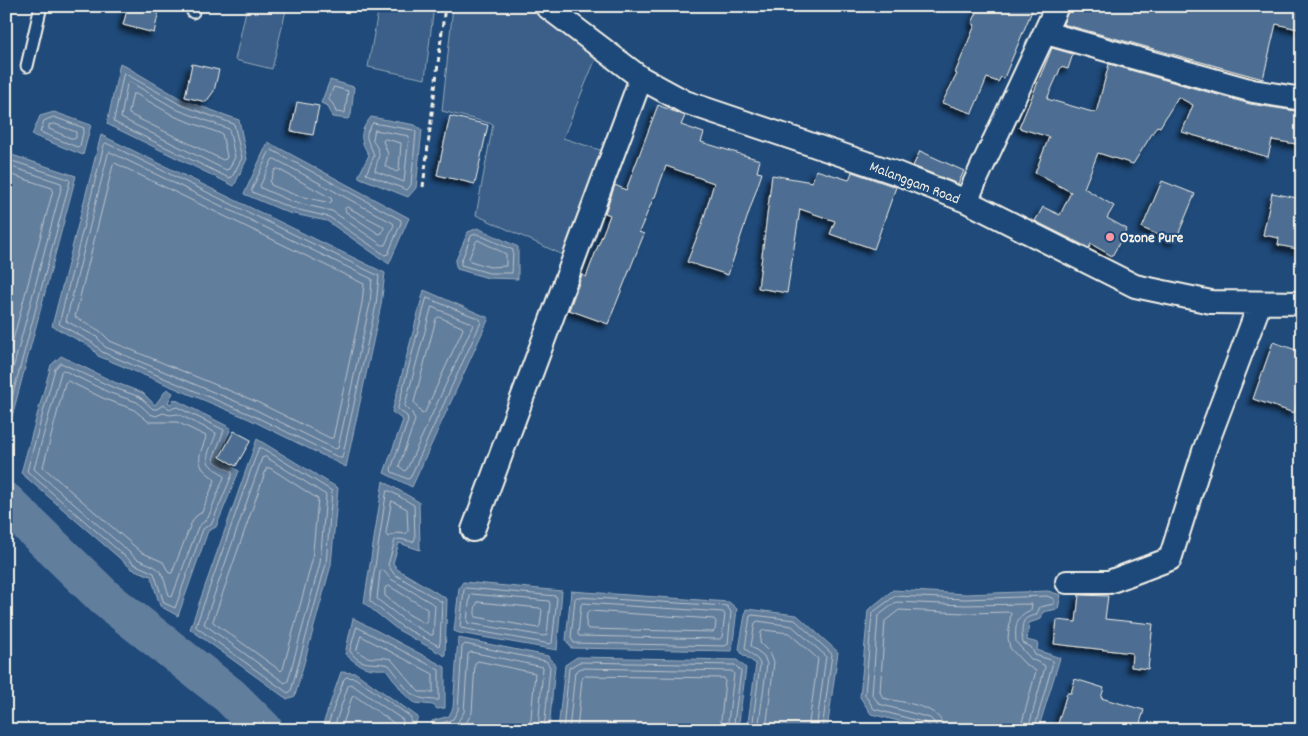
<svg xmlns="http://www.w3.org/2000/svg" width="1308" height="736" viewBox="0 0 1308 736" font-family="Dekko,sans-serif">
<style>
.green{fill:#3a5f88;stroke:#97a8b8}
.water{fill:#627e9d;stroke:#9cacbb}
.lines{fill:none;stroke-linecap:round;stroke-linejoin:round}
.shore{stroke:#bac3ca;stroke-width:1}
.river{stroke:#627e9d;stroke-width:39}
.building{fill:#4d6e92;stroke:#f4f1e8;filter:url(#shadow)}
.lane-casing{stroke:#f4f1e8;stroke-width:15}
.street-casing{stroke:#f4f1e8;stroke-width:26}
.path{stroke:#f4f1e8;stroke-width:3;stroke-dasharray:5 4;stroke-linecap:butt}
.lane{stroke:#1f4a7a;stroke-width:11}
.street{stroke:#1f4a7a;stroke-width:22}
.poi-dot{fill:#ff9aa2;stroke:#1f4a7a;stroke-width:2}
.labels{text-anchor:middle;stroke-width:4;stroke-linejoin:round;paint-order:stroke}
.street-label{font-size:15px;fill:#f4f1e8;stroke:#1f4a7a}
.poi-label{font-size:15px;font-weight:bold;fill:#f4f1e8;stroke:#1f4a7a;text-anchor:start}
</style>
<defs>
<filter id="shadow"><feDropShadow dx="-4.5" dy="4.5" stdDeviation="2.5" flood-color="#0009"/></filter>
</defs>
<rect width="100%" height="100%" fill="#1f4a7a"/>
<filter id="ink" filterUnits="userSpaceOnUse"><feTurbulence type="fractalNoise" baseFrequency=".02" numOctaves="2"/><feDisplacementMap in="SourceGraphic" scale="10" xChannelSelector="R" yChannelSelector="G"/><feConvolveMatrix kernelMatrix="1 2 1 2 8 2 1 2 1" color-interpolation-filters="sRGB"/></filter>
<g filter="url(#ink)">
<path class="green" d="M 247,6 L 287,6 L 272,69 L 235,60 Z
M 379,6 L 434,6 L 425,79 L 368,67 Z
M 453,6 L 529,6 L 596,58 L 563,138 L 603,151 L 563,255 L 476,215 L 493,124 L 442,111 Z"/>
<path class="water" d="M 120,63 L 183,100 L 239,120 L 247,159 L 234,186 L 107,124 Z
M 330,80 L 354,87 L 351,115 L 348,119 L 332,117 L 328,106 L 321,103 Z
M 54,112 L 91,125 L 83,155 L 32,135 L 40,116 Z
M 371,117 L 415,125 L 422,130 L 416,188 L 408,197 L 358,177 L 369,155 C 359,139 359,132 371,117 Z
M 101,135 L 385,273 L 381,305 L 346,467 L 249,419 L 98,356 L 91,347 L 52,326 Z
M 268,142 L 409,218 L 389,264 L 327,221 L 289,213 L 244,194 Z
M 6,153 L 76,176 L 6,439 Z
M 478,228 L 518,247 L 518,279 L 488,278 L 457,269 L 455,262 L 468,232 Z
M 424,290 L 489,318 L 412,487 L 384,473 L 403,420 L 392,412 Z
M 61,356 L 114,382 L 143,393 L 155,405 L 167,389 L 173,393 L 168,402 L 171,404 L 174,399 L 231,428 L 218,458 L 239,471 L 216,527 L 208,531 L 178,616 L 160,606 L 151,576 L 132,569 L 21,473 L 51,365 Z
M 257,439 L 338,488 L 331,565 L 295,696 L 287,699 L 190,629 Z
M 383,481 L 419,502 L 420,550 L 399,543 L 393,563 L 397,569 L 447,599 L 445,656 L 398,630 L 364,603 Z
M 463,582 L 562,591 L 557,650 L 459,633 L 454,631 L 459,588 Z
M 893,590 L 966,594 L 1048,591 L 1061,595 L 1058,609 L 1043,612 L 1041,619 L 1029,623 L 1027,640 L 1038,643 L 1037,650 L 1060,658 L 1038,730 L 934,730 L 871,714 L 860,697 L 868,610 Z
M 571,591 L 729,602 L 737,609 L 732,651 L 571,648 L 566,640 Z
M 746,609 L 797,615 L 838,652 L 827,730 L 747,730 L 756,664 L 742,654 L 739,649 Z
M 353,618 L 445,667 L 445,708 L 437,709 L 433,705 L 415,703 L 405,695 L 386,669 C 366,670 360,667 345,654 Z
M 458,638 L 548,656 L 555,665 L 549,730 L 430,730 L 432,721 L 449,716 L 453,708 Z
M 577,657 L 737,660 L 746,668 L 738,730 L 558,730 L 565,665 Z
M 341,672 L 356,673 L 418,717 L 413,730 L 321,730 Z"/>
<g class="lines">
<path class="shore" d="M 124,73 L 181,105 L 234,124 L 242,158 L 232,177 L 229,178 L 114,122 Z
M 130,82 L 178,110 L 229,129 L 235,157 L 229,169 L 226,170 L 121,118 L 127,84 Z
M 334,87 L 348,91 L 345,113 L 336,112 L 333,104 L 329,100 Z
M 133,94 L 136,94 L 176,117 L 222,134 L 227,156 L 226,159 L 223,160 L 129,114 L 129,112 Z
M 54,117 L 84,128 L 80,146 L 77,147 L 40,132 L 44,121 Z
M 373,123 L 413,130 L 416,132 L 411,185 L 407,190 L 366,174 L 374,156 C 371,142 360,138 373,123 Z
M 55,124 L 76,132 L 76,138 L 73,139 L 49,129 L 49,125 Z
M 375,130 L 409,136 L 404,182 L 375,171 C 378,155 383,156 373,141 Z
M 386,139 L 401,143 L 399,170 L 397,172 L 385,166 L 388,154 L 383,141 Z
M 106,143 L 379,276 L 376,305 L 342,458 L 340,458 L 252,415 L 102,352 L 93,343 L 59,324 L 104,145 Z
M 272,150 L 401,220 L 401,223 L 388,254 L 385,255 L 329,217 L 291,208 L 252,192 L 252,189 L 269,152 Z
M 110,152 L 372,279 L 370,304 L 338,448 L 335,449 L 254,409 L 105,347 L 97,337 L 66,321 L 108,154 Z
M 6,159 L 68,179 L 70,181 L 6,420
M 275,159 L 393,223 L 394,225 L 385,245 L 382,245 L 332,211 L 293,202 L 261,188 L 260,186 L 272,160 Z
M 115,163 L 364,284 L 362,303 L 333,438 L 330,438 L 257,402 L 110,341 L 100,331 L 75,317 L 113,165 Z
M 6,165 L 61,183 L 62,185 L 6,395
M 278,169 L 331,198 L 332,201 L 330,203 L 295,195 L 271,185 L 270,182 L 275,170 Z
M 6,173 L 52,188 L 53,190 L 6,366
M 347,207 L 383,226 L 384,228 L 382,233 L 379,234 L 346,212 L 345,209 Z
M 477,234 L 513,250 L 512,273 L 489,273 L 461,265 L 461,262 L 471,236 Z
M 478,240 L 506,254 L 506,266 L 490,267 L 470,261 L 469,258 L 476,242 Z
M 427,298 L 480,319 L 481,322 L 410,478 L 408,479 L 392,472 L 391,469 L 408,421 L 407,416 L 398,409 Z
M 432,307 L 471,323 L 473,325 L 407,469 L 405,471 L 399,466 L 415,420 L 412,413 L 405,406 Z
M 439,317 L 462,327 L 463,329 L 425,412 L 422,414 L 414,402 L 436,319 Z
M 61,363 L 112,387 L 140,397 L 153,409 L 157,409 L 163,405 L 170,409 L 177,407 L 224,430 L 213,459 L 216,463 L 232,472 L 232,475 L 212,523 L 203,529 L 175,608 L 164,603 L 154,573 L 134,564 L 27,471 L 55,369 Z
M 63,370 L 110,393 L 137,402 L 150,414 L 156,416 L 163,413 L 170,415 L 178,414 L 216,433 C 214,444 201,458 212,467 C 216,471 222,472 224,477 L 208,518 L 198,527 L 172,597 L 169,595 C 160,568 164,570 137,559 L 34,469 L 61,372 Z
M 68,381 L 107,400 L 133,409 L 149,422 L 177,422 L 206,436 C 204,447 195,457 203,469 C 206,473 212,476 215,480 L 202,512 L 195,517 L 191,524 L 172,573 L 169,573 L 163,562 L 141,552 L 43,467 L 65,383 Z
M 259,448 L 262,448 L 332,491 L 326,564 L 291,691 L 288,693 L 196,627 Z
M 266,457 L 326,495 L 320,563 L 288,681 L 285,683 L 204,624 L 262,458 Z
M 267,468 L 270,468 L 318,499 L 312,561 L 283,669 L 281,671 L 213,622 Z
M 387,491 L 390,491 L 414,505 L 415,539 L 413,542 L 400,539 L 395,540 L 388,565 L 394,574 L 442,602 L 440,643 L 439,646 L 401,626 L 370,601 Z
M 392,501 L 407,509 L 408,531 L 406,534 L 397,533 L 388,537 L 386,534 Z
M 383,570 L 391,579 L 435,605 L 433,635 L 431,635 L 404,620 L 377,599 L 380,572 Z
M 389,586 L 427,609 L 427,622 L 424,623 L 408,614 L 385,596 L 385,588 Z
M 466,588 L 556,596 L 557,598 L 552,643 L 550,644 L 461,628 L 460,626 L 464,590 Z
M 472,594 L 549,601 L 550,604 L 547,635 L 544,636 L 468,623 L 467,621 L 470,596 Z
M 577,597 L 727,606 L 731,612 L 728,644 L 725,646 L 574,643 L 571,638 L 575,599 Z
M 478,602 L 540,608 L 542,610 L 540,626 L 538,628 L 476,617 C 474,614 475,605 478,602 Z
M 583,603 L 723,612 L 725,615 L 722,637 L 720,639 L 579,636 L 578,634 L 581,605 Z
M 590,611 L 714,619 L 716,622 L 715,630 L 713,632 L 588,629 L 586,626 L 587,613 Z
M 357,627 L 439,670 L 439,700 C 405,700 408,687 389,665 C 373,661 361,668 350,651 Z
M 361,636 L 433,674 L 433,692 L 419,692 L 391,659 C 377,655 369,663 357,650 Z
M 326,730 L 344,679 L 346,677 L 355,678 L 411,717 L 409,730
M 333,730 L 348,686 L 351,684 L 403,720 L 402,730
M 341,730 L 352,697 L 355,696 L 394,723 L 395,730
M 435,730 L 437,725 L 453,719 L 458,710 L 462,647 L 465,644 L 546,661 L 550,667 L 544,730
M 442,730 L 456,725 L 464,712 L 468,654 L 471,652 L 543,667 L 538,730
M 462,730 L 472,713 L 475,663 L 478,661 L 535,673 L 530,730
M 563,730 L 569,668 L 579,662 L 735,665 L 741,671 L 733,730
M 569,730 L 575,672 L 581,668 L 732,671 L 734,674 L 727,730
M 577,730 L 582,678 L 585,676 L 724,678 L 725,681 L 720,730
M 752,730 L 760,664 L 758,660 L 745,648 L 750,616 L 753,615 L 795,620 L 832,654 L 822,730
M 758,730 L 767,664 L 764,656 L 751,646 L 755,623 L 758,621 L 792,626 L 826,656 L 816,730
M 766,730 L 774,662 L 770,653 L 760,643 L 761,632 L 764,630 L 789,633 L 818,659 L 808,730
M 930,730 L 930,726 L 926,723 L 874,709 L 865,695 L 872,613 L 895,596 L 965,599 L 1047,596 L 1054,599 L 1054,604 L 1040,607 L 1036,615 C 1032,616 1026,617 1024,621 C 1021,626 1022,638 1023,643 L 1031,647 L 1035,655 L 1051,660 L 1053,662 L 1034,730
M 937,730 L 935,723 L 930,718 L 879,704 L 872,694 L 878,616 L 896,602 L 965,605 L 1032,604 L 1031,610 C 1015,616 1015,627 1016,642 L 1031,659 L 1044,665 L 1045,667 L 1028,730
M 944,730 C 943,705 903,703 883,698 L 880,692 L 885,621 L 899,610 L 965,613 L 1011,612 L 1008,638 L 1010,648 L 1025,664 L 1036,671 L 1020,730"/>
<path class="river" d="M 6,502 L 106,599 L 230,696 L 264,730"/>
</g>
<path class="building" d="M 128,6 L 160,6 L 154,33 L 123,25 Z
M 980,6 L 1034,6 L 1004,78 L 1001,77 L 998,82 L 987,78 L 972,113 L 942,103 L 957,74 L 955,73 L 975,25 L 972,23 Z
M 1070,6 L 1302,6 L 1302,30 L 1276,24 L 1263,79 L 1063,24 Z
M 1052,48 L 1073,54 L 1068,69 L 1061,67 L 1047,99 L 1096,113 L 1109,64 L 1250,104 L 1302,112 L 1302,145 L 1272,140 L 1268,157 L 1182,132 L 1193,105 L 1178,97 L 1160,127 L 1157,126 L 1133,164 L 1098,153 L 1084,188 L 1114,206 L 1107,218 L 1127,229 L 1112,256 L 1091,244 L 1089,248 L 1035,221 L 1043,207 L 1060,215 L 1071,192 L 1035,173 L 1049,137 L 1019,128 Z
M 192,64 L 219,70 L 214,91 L 206,102 L 185,97 Z
M 297,102 L 319,106 L 313,135 L 291,131 Z
M 658,105 L 685,116 L 681,125 L 704,133 L 701,142 L 760,160 L 757,172 L 762,173 L 728,275 L 687,262 L 702,224 L 714,183 L 666,166 L 655,197 L 654,197 L 639,232 L 644,234 L 608,324 L 569,310 L 582,275 L 586,277 L 610,215 L 605,213 L 615,185 L 626,190 Z
M 450,116 L 488,125 L 475,184 L 437,175 Z
M 920,151 L 964,171 L 958,184 L 913,166 Z
M 816,170 L 849,180 L 852,172 L 896,187 L 874,249 L 830,234 L 835,221 L 800,209 L 787,293 L 758,288 L 772,175 L 812,182 Z
M 1162,181 L 1195,194 L 1175,242 L 1142,228 Z
M 1272,193 L 1302,199 L 1302,250 L 1278,245 L 1279,238 L 1263,235 Z
M 1273,342 L 1302,352 L 1302,391 L 1294,413 L 1253,399 Z
M 234,431 L 251,440 L 236,466 L 220,457 Z
M 1079,595 L 1108,596 L 1105,619 L 1153,624 L 1148,669 L 1131,667 L 1132,653 L 1054,644 L 1057,620 L 1076,622 Z
M 1075,679 L 1104,688 L 1101,698 L 1144,710 L 1138,730 L 1056,730 L 1067,693 L 1071,693 Z"/>
<g class="lines">
<g class="lane-casing">
<path id="lane" d="M 193,12 L 194,6
M 27,66 L 41,6"/>
</g>
<g class="street-casing">
<path id="street" d="M 546,6 L 641,78 L 685,102 L 896,173 L 966,201 L 1135,286 L 1211,302 L 1302,303
M 1046,33 L 1253,91 L 1302,99
M 966,201 L 1057,6
M 473,530 L 641,78
M 1067,582 L 1109,582 L 1170,559 L 1204,451 L 1260,303"/>
</g>
<path class="path" d="M 423,187 L 445,6"/>
<use href="#lane" class="lane"/>
<use href="#street" class="street"/>
</g>
</g>
<circle class="poi-dot" cx="1110" cy="237" r="5"/>
<g class="labels">
<g class="street-label">
<text transform="translate(915 182) rotate(21)" y="5">Malanggam Road</text>
</g>
<g class="poi-label">
<text x="1120" y="242">Ozone Pure</text>
</g>
</g>
<rect width="1308" height="736" fill="none" stroke="#1f4a7a" stroke-width="25"/>
<rect x="12" y="12" width="1283" height="711" fill="none" stroke="#f4f1e8" stroke-width="2" filter="url(#ink)"/>
</svg>
